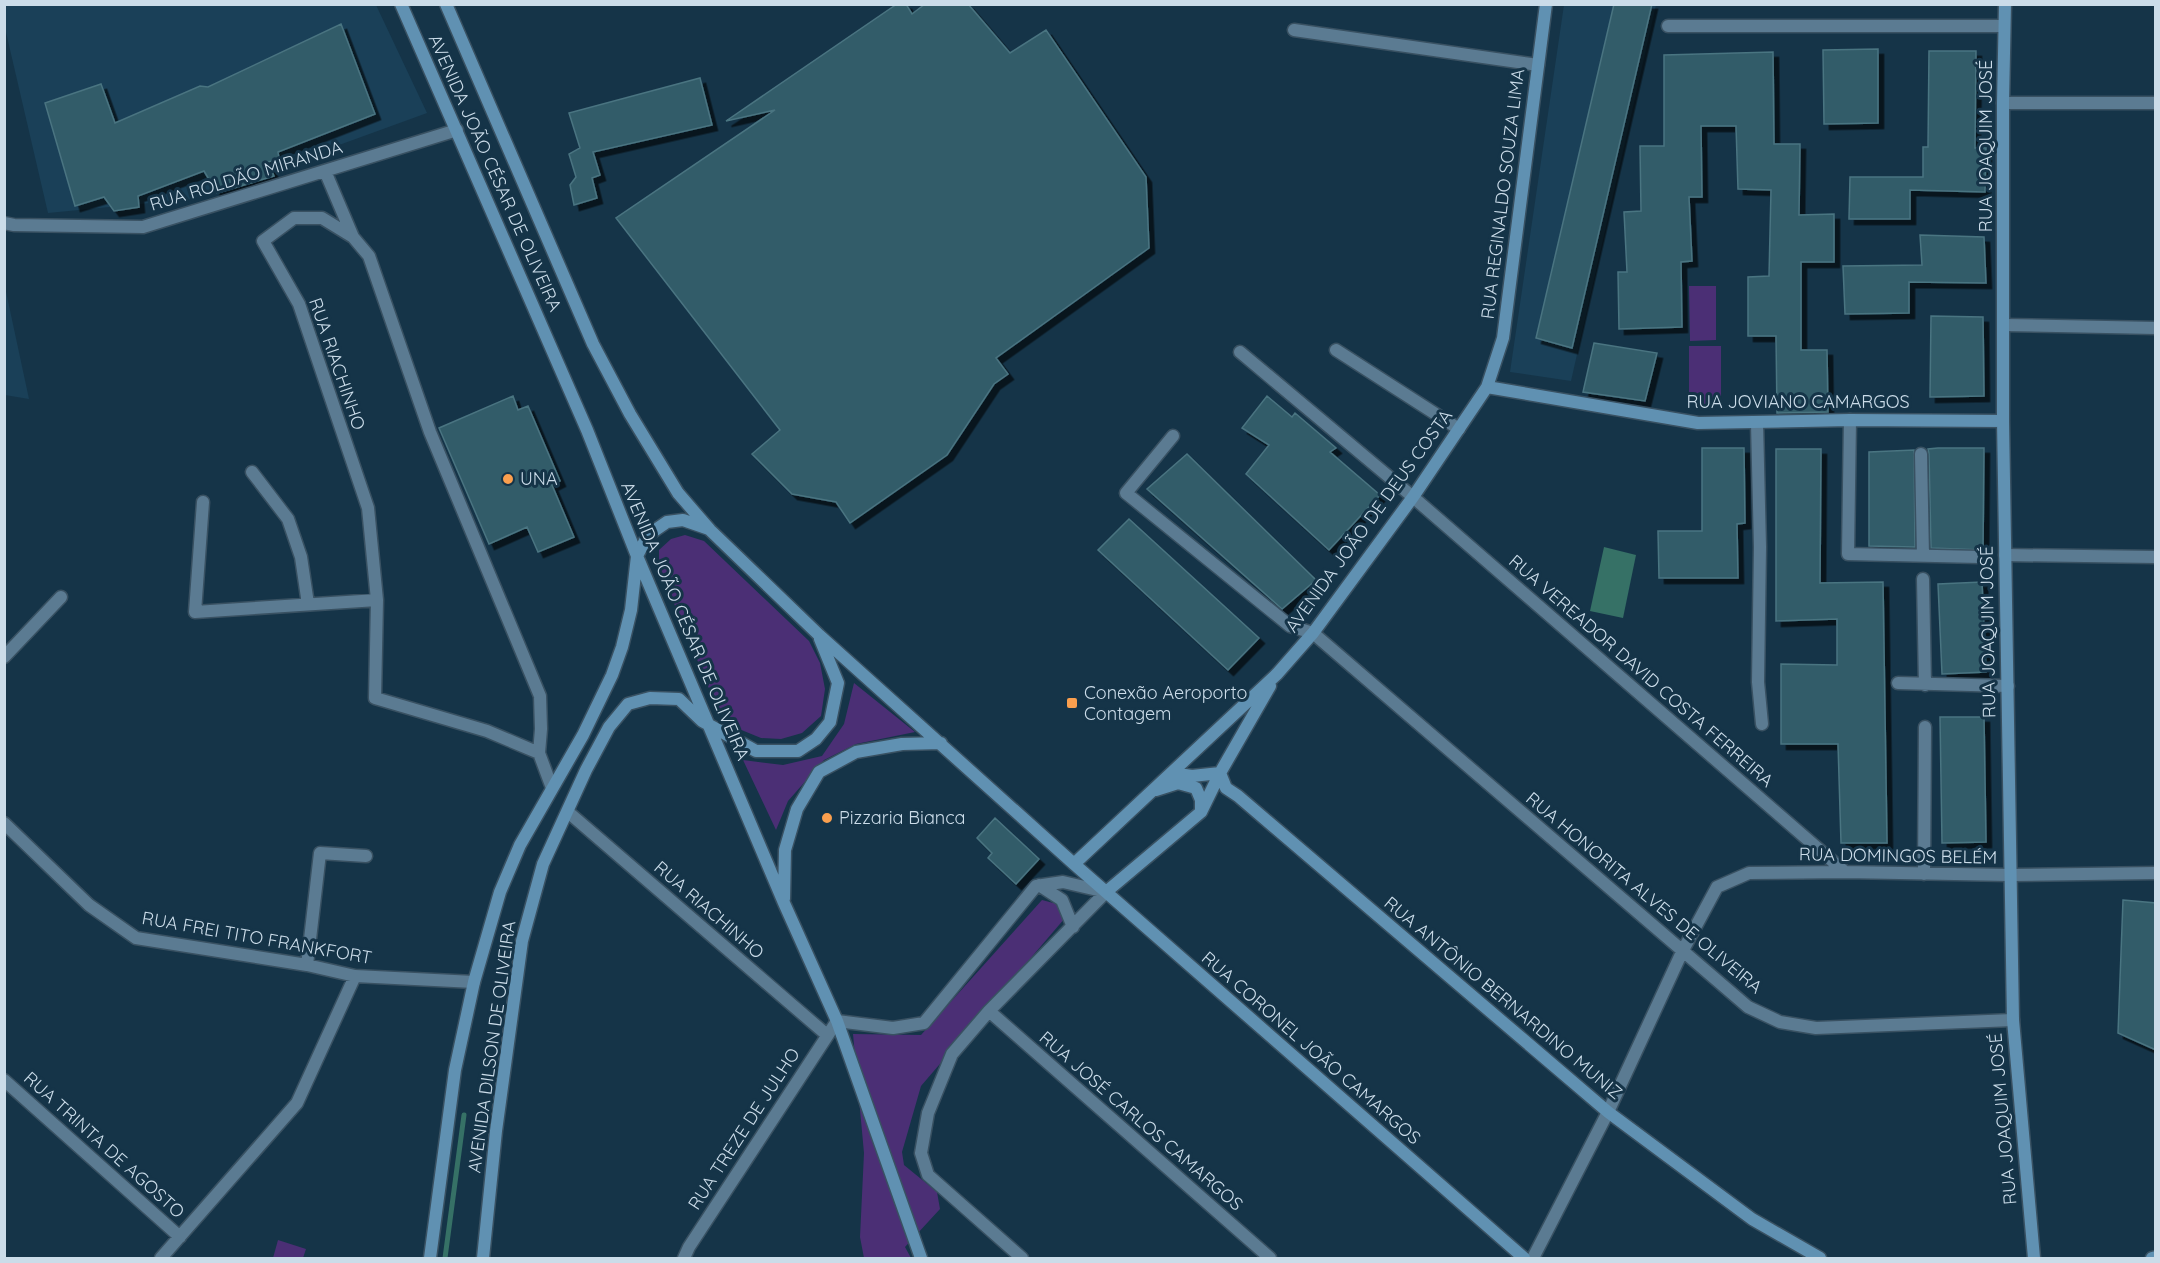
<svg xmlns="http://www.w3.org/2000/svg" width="2160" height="1263" viewBox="0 0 2160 1263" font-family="Quicksand,sans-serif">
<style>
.built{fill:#1a4058}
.green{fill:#4b2f75}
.water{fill:#367166}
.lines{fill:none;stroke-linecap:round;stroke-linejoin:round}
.stream{stroke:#367166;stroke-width:5}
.building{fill:#335c69;stroke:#4a7481;stroke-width:1.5;filter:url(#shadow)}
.street-casing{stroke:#395162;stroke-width:15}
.secondary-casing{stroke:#395162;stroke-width:15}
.street{stroke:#5b7b92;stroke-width:12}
.secondary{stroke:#6091b2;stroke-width:12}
.poi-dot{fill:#fa9f4e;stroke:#153448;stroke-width:2}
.labels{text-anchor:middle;stroke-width:6;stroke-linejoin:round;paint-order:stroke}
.street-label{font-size:18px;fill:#cbdce9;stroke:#153448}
.poi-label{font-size:18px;fill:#cbdce9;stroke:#153448;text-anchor:start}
</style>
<defs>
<filter id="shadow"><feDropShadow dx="5.5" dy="5.5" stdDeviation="0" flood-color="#0009"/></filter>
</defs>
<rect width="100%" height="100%" fill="#153448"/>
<path class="built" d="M 4,5 L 376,5 L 427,113 L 191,199 L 48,213 L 5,28 Z
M 1564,5 L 1656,5 L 1571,381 L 1510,372 Z
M 4,287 L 5,287 L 29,399 L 5,395 Z"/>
<path class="green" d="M 1689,286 L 1716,286 L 1716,340 L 1690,341 Z
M 1689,346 L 1721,346 L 1721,405 L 1689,405 Z
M 685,535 L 704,541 L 809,641 L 820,663 L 825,689 L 821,716 L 802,733 L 781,739 L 761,738 L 739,729 L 719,713 L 659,567 L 659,550 L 671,539 Z
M 854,683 L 915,732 L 856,744 L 824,760 L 788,801 L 776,830 L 743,760 L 783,765 L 822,756 L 844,724 Z
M 1042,900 L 1057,904 L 1065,918 L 921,1086 L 902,1152 L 904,1165 L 937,1192 L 940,1209 L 905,1247 L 911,1258 L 864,1258 L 860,1237 L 864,1153 L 853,1034 L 921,1035 Z
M 278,1240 L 306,1249 L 303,1258 L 273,1258 Z"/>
<path class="water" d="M 1604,547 L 1636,555 L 1623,618 L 1590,611 Z"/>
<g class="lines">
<path class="stream" d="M 445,1258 L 464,1115"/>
</g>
<path class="building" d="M 897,4 L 906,4 L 912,14 L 925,4 L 968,4 L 1010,53 L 1046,30 L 1146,177 L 1149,248 L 996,358 L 1008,374 L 994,384 L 947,455 L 850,523 L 836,502 L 792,494 L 752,454 L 780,430 L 616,218 L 775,110 L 726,121 Z
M 1614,4 L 1652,4 L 1572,348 L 1536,338 Z
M 341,24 L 375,114 L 278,152 L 279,159 L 268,162 L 274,176 L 217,193 L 204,171 L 138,196 L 139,207 L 114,211 L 104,197 L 75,206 L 45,103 L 101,84 L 115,123 L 200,86 L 208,87 Z
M 1878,49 L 1878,123 L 1824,124 L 1823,50 Z
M 1929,51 L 1976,51 L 1975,148 L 1986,148 L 1985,192 L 1910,190 L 1910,219 L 1849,219 L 1850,177 L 1923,177 L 1923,147 L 1928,147 Z
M 1773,52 L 1774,144 L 1800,144 L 1799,215 L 1834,214 L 1834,262 L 1801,262 L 1801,350 L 1827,350 L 1828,412 L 1777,413 L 1776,336 L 1748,336 L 1748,277 L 1769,276 L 1771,190 L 1738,189 L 1736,126 L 1701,126 L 1702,197 L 1689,197 L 1692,261 L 1681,262 L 1682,327 L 1619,329 L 1618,272 L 1627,272 L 1624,212 L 1641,211 L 1640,146 L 1664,146 L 1664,55 Z
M 700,78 L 712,125 L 593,152 L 600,175 L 592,178 L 597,198 L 574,205 L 570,185 L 576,177 L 569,154 L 580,148 L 569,113 Z
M 1920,235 L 1984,237 L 1986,283 L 1909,282 L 1909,313 L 1845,314 L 1843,266 L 1922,265 Z
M 1931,316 L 1983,317 L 1984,396 L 1930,397 Z
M 1594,343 L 1657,353 L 1645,401 L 1583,392 Z
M 513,396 L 518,410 L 528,406 L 560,481 L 552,485 L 574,537 L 538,552 L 527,527 L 489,544 L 439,428 Z
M 1267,396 L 1292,417 L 1295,413 L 1336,448 L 1330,452 L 1380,495 L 1329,550 L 1246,474 L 1269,445 L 1242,428 Z
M 1702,448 L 1744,448 L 1745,523 L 1737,524 L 1738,578 L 1659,578 L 1658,531 L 1702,531 Z
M 1938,448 L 1984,448 L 1983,550 L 1931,548 L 1929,454 L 1928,449 Z
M 1776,449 L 1821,449 L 1820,583 L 1883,582 L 1887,843 L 1841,843 L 1838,744 L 1781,744 L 1781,664 L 1837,665 L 1837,619 L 1776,621 Z
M 1914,450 L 1915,547 L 1869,546 L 1869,452 Z
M 1187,454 L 1316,580 L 1282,609 L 1147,489 Z
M 1129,519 L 1259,638 L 1228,670 L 1098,550 Z
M 1982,582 L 1986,672 L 1942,674 L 1938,584 Z
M 1940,717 L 1984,717 L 1986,842 L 1942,843 Z
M 995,818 L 1039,859 L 1016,884 L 988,858 L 992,853 L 977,838 Z
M 2123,900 L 2156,903 L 2156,1050 L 2118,1033 Z"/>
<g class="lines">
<g class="street-casing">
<path id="street" d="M 1668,26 L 2004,26
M 1294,30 L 1538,65
M 2003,103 L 2156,103
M 325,171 L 353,237
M 4,223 L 14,225 L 143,227 L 457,130
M 2004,325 L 2156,328
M 1336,350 L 1459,429
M 1240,352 L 1413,497 L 1845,872
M 1850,420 L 1848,554 L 1980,557
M 1757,423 L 1760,547 L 1758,682 L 1762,724
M 1173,436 L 1126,493 L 1290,626 L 1313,633 L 1748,1007 L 1780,1022 L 1816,1028 L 2013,1020
M 1921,454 L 1923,556
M 252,472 L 288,519 L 301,557 L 308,604
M 203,502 L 195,612 L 377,600
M 2005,555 L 2156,557
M 1923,579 L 1925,685
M 4,657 L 61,597
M 1898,683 L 2008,686
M 539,753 L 487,731 L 375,698 L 377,600 L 368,508 L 299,304 L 263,241 L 294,218 L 322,218 L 353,237 L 369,256 L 430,432 L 540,696 L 541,729 L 539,753 L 552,788
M 568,812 L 827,1035
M 4,823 L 89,905 L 136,938 L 307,965 L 355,976 L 474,982
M 1924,874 L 1925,727
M 1039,885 L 1062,900 L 1073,927
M 307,965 L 320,853 L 366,856
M 989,1011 L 1270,1258
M 4,1080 L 180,1237
M 161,1258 L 297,1103 L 355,976
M 684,1258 L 689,1247 L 837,1021 L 893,1028 L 924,1023 L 1036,886 L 1063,882 L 1106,892
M 1022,1258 L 928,1175 L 921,1153 L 928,1113 L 952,1054 L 989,1011 L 1106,892
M 1533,1258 L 1608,1112 L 1682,952 L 1717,887 L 1749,873 L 1845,872 L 2010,875 L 2156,873"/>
</g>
<g class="secondary-casing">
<path id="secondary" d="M 401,4 L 587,430 L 637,556 L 784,903 L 837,1021 L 921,1258
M 446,4 L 593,344 L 630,414 L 678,493 L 710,530 L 819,635 L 1074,864 L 1524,1258
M 2005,4 L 2003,103 L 2003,421 L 2013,1020 L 2034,1258
M 1487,387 L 1698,423 L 1850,420 L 2003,421
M 1171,773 L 1192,776 L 1220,773
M 1220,773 L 1226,788 L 1238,796 L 1608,1112 L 1752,1219 L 1820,1258
M 1156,790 L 1178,783 L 1196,788 L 1201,800 L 1201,812
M 1074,864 L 1277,674 L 1313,633 L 1413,497 L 1487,387 L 1503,338 L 1546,4
M 1106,892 L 1201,812 L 1220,773 L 1270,686
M 784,899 L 785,850 L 797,809 L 819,772 L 856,752 L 902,744 L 941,743
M 430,1258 L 455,1070 L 474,982 L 500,892 L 520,845 L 583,735 L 612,675 L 622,647 L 631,610 L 637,556 L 648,535 L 667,522 L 683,520 L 709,529
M 483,1258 L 496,1131 L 522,941 L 543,864 L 586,770 L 609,727 L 628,704 L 650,698 L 679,699 L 702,721 L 756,751 L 798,751 L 816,739 L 830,722 L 838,683 L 820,639
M 2152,1258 L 2156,1257"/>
</g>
<use href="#street" class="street"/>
<use href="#secondary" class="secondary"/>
</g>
<g class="poi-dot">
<circle cx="508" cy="479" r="6"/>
<rect x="1066" y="697" width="12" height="12" rx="3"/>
<circle cx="827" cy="818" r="6"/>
</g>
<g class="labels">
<g class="street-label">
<text transform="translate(1986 146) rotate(-90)" y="6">RUA JOAQUIM JOSÉ</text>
<text transform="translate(495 173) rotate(66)" y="6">AVENIDA JOÃO CÉSAR DE OLIVEIRA</text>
<text transform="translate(246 176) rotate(-17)" y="6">RUA ROLDÃO MIRANDA</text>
<text transform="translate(1503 194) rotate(-83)" y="6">RUA REGINALDO SOUZA LIMA</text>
<text transform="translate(337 364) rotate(71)" y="6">RUA RIACHINHO</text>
<text x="1798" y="408">RUA JOVIANO CAMARGOS</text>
<text transform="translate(1369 521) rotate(-54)" y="6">AVENIDA JOÃO DE DEUS COSTA</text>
<text transform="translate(685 621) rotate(67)" y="6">AVENIDA JOÃO CÉSAR DE OLIVEIRA</text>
<text transform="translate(1988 632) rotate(-91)" y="6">RUA JOAQUIM JOSÉ</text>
<text transform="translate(1641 671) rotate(41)" y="6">RUA VEREADOR DAVID COSTA FERREIRA</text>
<text transform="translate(1898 856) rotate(1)" y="6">RUA DOMINGOS BELÉM</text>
<text transform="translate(1644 893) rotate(40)" y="6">RUA HONORITA ALVES DE OLIVEIRA</text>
<text transform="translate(709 910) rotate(41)" y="6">RUA RIACHINHO</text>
<text transform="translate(257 938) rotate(10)" y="6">RUA FREI TITO FRANKFORT</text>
<text transform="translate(1503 998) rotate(40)" y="6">RUA ANTÔNIO BERNARDINO MUNIZ</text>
<text transform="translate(492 1047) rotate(-82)" y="6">AVENIDA DILSON DE OLIVEIRA</text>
<text transform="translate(1311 1048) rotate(41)" y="6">RUA CORONEL JOÃO CAMARGOS</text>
<text transform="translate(2003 1119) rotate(-95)" y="6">RUA JOAQUIM JOSÉ</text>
<text transform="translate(1141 1121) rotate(41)" y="6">RUA JOSÉ CARLOS CAMARGOS</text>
<text transform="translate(744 1129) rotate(-57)" y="6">RUA TREZE DE JULHO</text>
<text transform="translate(104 1145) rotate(42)" y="6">RUA TRINTA DE AGOSTO</text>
</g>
<g class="poi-label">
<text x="520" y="485">UNA</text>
<text x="1084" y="699">Conexão Aeroporto<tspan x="1084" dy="21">Contagem</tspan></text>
<text x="839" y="824">Pizzaria Bianca</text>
</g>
</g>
<rect width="2160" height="1263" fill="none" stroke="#cbdce9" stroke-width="12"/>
</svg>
